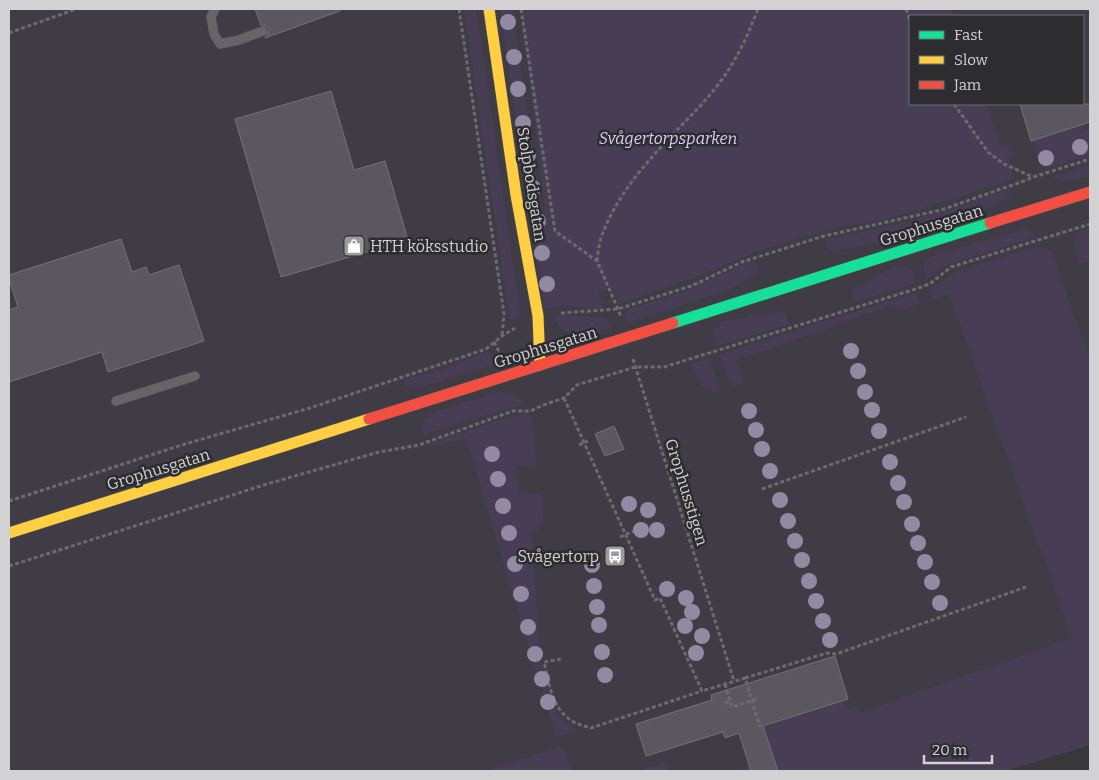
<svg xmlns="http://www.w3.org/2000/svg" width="1099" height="780" viewBox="0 0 1099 780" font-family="Bitter,serif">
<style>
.built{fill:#3f3c45;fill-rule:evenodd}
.green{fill:#473e55}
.building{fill:#5b5761;stroke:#737374}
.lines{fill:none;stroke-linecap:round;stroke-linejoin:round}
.lane-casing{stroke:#545355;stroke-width:10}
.fast-casing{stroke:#545355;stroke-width:12}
.slow-casing{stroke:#545355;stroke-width:12}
.jam-casing{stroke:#545355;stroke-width:12}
.path{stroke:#6c6a6f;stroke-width:3;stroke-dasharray:4 2.5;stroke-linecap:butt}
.lane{stroke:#666369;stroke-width:9}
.fast{stroke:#16e098;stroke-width:11}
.slow{stroke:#ffcf43;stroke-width:11}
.jam{stroke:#f24e42;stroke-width:11}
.tree{fill:#928aa2}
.labels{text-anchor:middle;stroke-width:5;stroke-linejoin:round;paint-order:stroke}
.park-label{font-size:16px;font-style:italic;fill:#dbcdf7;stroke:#2d2c30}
.street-label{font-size:16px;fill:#d2d2d4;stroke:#2d2c30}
.poi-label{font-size:16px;fill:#d2d2d4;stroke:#2d2c30;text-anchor:start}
</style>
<rect width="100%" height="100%" fill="#383739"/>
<path class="built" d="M 9,9 L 1090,9 L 1090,696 L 870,771 L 9,771 ZM 910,16 L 1083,16 L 1083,104 L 910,104 Z"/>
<path class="green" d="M 464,9 L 476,9 L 521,318 L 510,321 Z
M 500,9 L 512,9 L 539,191 L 543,212 L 547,224 L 521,9 L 952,9 L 955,16 L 910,16 L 910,104 L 986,104 L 1001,146 L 1010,146 L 1013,154 L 1009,163 L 1014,179 L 924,208 L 876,221 L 837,227 L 758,251 L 696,277 L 620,304 L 613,288 L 599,292 L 603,308 L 590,308 L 564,306 L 545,308 Z
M 1084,124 L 1086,130 L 1090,129 L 1090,155 L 1046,169 L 1039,161 L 1033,140 Z
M 1090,164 L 1090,176 C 1077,180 1065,184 1053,176 Z
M 1013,188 L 1007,197 L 997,205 L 880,243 L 829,251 L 825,240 L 906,222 L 938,213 Z
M 1090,229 L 1090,261 L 1080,264 C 1078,256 1069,238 1078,232 C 1081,230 1087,230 1090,229 Z
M 1026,230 L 1035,233 L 1036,237 L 943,266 L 927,279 C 922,266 923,261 936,254 L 1020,231 Z
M 1040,247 L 1052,250 L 1090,360 L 1090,745 L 1006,771 L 735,771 L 773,759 L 764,727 L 844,701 L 847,709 L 856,706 L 859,713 L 1072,638 L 949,294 L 934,299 L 931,288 L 941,283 L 955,272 L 1024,250 Z
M 755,261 L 759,273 L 726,291 L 627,323 C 624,316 624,314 629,309 L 682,292 L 747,263 Z
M 900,266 C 912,268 913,272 916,283 L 856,302 L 852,290 C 869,283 882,269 900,266 Z
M 916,293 L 920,303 L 897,311 L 896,307 L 890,306 L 769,349 L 735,359 L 743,383 L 731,387 L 720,354 Z
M 785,311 L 789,324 L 717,346 L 713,335 L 714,330 L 717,326 L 722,322 L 754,315 L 771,314 Z
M 560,314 L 589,317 L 606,317 L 610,328 C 586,336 566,342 552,315 Z
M 486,352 C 493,352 495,358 497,364 L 420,387 L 413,387 L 405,385 L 404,380 L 446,368 Z
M 710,358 L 720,390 C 702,395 697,377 692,364 Z
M 504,392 C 513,394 520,395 523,404 L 423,435 L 421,427 L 425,419 L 429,416 L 429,414 L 492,394 Z
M 522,414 L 527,414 L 531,416 L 532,420 L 537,465 L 516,467 L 519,495 L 541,493 L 544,516 L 537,531 L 531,531 L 541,661 L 547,690 L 554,707 L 559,716 L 568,725 L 578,730 L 556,737 L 466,438 L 434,446 L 428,444 L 497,421 Z
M 563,746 L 571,771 L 483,771 Z
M 666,762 L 669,771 L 638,771 Z"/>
<path class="building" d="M 255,9 L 339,9 L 340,11 L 265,38 L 269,32 L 269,29 L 267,26 L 261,25 Z
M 331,91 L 354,170 L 385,161 L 408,240 L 281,277 L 235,119 Z
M 1020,104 L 1090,104 L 1090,122 L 1031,141 Z
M 121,239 L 132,272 L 146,267 L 149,275 L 179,265 L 204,341 L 108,372 L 102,352 L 9,382 L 9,310 L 18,307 L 9,279 L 9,275 Z
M 614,426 L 624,449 L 605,456 L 595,434 Z
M 835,656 L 848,699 L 763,726 L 778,771 L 751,771 L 739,733 L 725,738 L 723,732 L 646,756 L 636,724 L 712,700 L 711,695 Z"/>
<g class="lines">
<g class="lane-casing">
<path id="lane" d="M 215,9 L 211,17 L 214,34 L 220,44 L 239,40 L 263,31
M 116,401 L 195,376"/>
</g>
<g class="fast-casing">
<path id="fast" d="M 673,323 L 990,223"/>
</g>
<g class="slow-casing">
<path id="slow" d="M 489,9 L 516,195 L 538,316 L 540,365
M 9,533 L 369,419"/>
</g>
<g class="jam-casing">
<path id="jam" d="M 990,223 L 1090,192
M 369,419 L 673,323"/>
</g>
<path class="path" d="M 459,9 L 504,314 L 502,336
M 521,9 L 555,231 L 597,261 L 618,309 L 621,317
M 906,9 L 910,20
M 9,33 L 76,9
M 954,104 L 988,152 L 1004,164 L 1033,177
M 597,261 C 598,253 599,243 602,235 C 613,206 632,179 653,156 C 673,132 698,111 717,86 C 736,62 747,37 758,9
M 561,313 L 618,309 L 691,286 L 742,262 L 824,236 L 941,210 L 1024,181 L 1033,177 L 1090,159
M 494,342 L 501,355
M 633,359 L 734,681
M 564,398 L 655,600 L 660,598 L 702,691 L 745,678 L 760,727
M 579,445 L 588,441
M 762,489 L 966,417
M 9,501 L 185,444 L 310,408 L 486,349 L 502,336 L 515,328
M 620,537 L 636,530
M 9,566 L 267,484 L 379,452 L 419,445 L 513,411 L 530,411 L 546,404 L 564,398 L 577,385 L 635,367 L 664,367 L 922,287 L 931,283 L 951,267 L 1090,224
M 561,659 L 544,662 C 549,683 552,709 572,721 C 578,725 585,726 591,728 L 702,691
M 745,678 L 827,653 L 836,654 L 1026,587
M 725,684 L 732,707 L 757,699
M 725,703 L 730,701"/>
<use href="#lane" class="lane"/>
<use href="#fast" class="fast"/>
<use href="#slow" class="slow"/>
<use href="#jam" class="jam"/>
</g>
<g class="tree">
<circle cx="508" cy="22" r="8"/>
<circle cx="514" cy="57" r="8"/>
<circle cx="518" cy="89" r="8"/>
<circle cx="523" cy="123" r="8"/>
<circle cx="1080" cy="147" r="8"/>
<circle cx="528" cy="155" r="8"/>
<circle cx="1046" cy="158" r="8"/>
<circle cx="533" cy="188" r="8"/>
<circle cx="538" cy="221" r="8"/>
<circle cx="542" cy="253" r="8"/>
<circle cx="547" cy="284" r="8"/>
<circle cx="851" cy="351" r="8"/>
<circle cx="858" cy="371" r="8"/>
<circle cx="865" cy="392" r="8"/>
<circle cx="872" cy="410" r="8"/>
<circle cx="749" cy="411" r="8"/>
<circle cx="756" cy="430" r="8"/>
<circle cx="879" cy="431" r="8"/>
<circle cx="762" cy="449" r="8"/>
<circle cx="492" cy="454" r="8"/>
<circle cx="890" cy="462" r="8"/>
<circle cx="770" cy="471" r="8"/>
<circle cx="498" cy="479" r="8"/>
<circle cx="898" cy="483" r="8"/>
<circle cx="780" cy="500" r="8"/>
<circle cx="904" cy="502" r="8"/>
<circle cx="629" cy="504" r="8"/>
<circle cx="503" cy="506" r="8"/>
<circle cx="648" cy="510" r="8"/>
<circle cx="788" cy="521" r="8"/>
<circle cx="912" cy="524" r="8"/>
<circle cx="641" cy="530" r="8"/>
<circle cx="657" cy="530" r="8"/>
<circle cx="509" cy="533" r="8"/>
<circle cx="795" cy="541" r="8"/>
<circle cx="918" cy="543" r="8"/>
<circle cx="802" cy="560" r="8"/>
<circle cx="925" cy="562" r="8"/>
<circle cx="515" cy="564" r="8"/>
<circle cx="592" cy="565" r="8"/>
<circle cx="809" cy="581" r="8"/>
<circle cx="932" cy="582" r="8"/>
<circle cx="594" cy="586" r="8"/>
<circle cx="667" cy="589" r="8"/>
<circle cx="521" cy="594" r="8"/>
<circle cx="686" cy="598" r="8"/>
<circle cx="816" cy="601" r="8"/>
<circle cx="940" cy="603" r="8"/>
<circle cx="597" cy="607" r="8"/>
<circle cx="692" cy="612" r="8"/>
<circle cx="823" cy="621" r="8"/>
<circle cx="599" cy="625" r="8"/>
<circle cx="685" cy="626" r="8"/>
<circle cx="528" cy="627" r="8"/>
<circle cx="702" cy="636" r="8"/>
<circle cx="830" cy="640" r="8"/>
<circle cx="602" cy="652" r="8"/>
<circle cx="696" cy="653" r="8"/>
<circle cx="535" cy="654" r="8"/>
<circle cx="605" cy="675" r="8"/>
<circle cx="542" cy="679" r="8"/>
<circle cx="548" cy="702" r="8"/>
</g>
<defs>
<g id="shop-square" transform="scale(1.125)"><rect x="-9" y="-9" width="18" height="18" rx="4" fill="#9c9c9e" stroke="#2d2c30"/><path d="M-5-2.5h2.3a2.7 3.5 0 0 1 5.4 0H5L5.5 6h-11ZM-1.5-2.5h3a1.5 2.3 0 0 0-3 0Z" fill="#fff"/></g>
<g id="bus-square" transform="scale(1.125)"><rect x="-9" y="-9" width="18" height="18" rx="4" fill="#9c9c9e" stroke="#2d2c30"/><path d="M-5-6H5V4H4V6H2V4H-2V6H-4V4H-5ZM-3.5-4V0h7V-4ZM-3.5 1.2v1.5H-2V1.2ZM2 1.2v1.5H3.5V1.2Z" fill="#fff"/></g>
</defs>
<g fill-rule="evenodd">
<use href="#shop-square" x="354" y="246"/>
<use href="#bus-square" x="615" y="556"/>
</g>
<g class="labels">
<g class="park-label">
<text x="668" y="144">Svågertorpsparken</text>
</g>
<g class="street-label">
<text transform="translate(532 184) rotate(81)" y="6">Stolpbodsgatan</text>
<text transform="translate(931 225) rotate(-17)" y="6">Grophusgatan</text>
<text transform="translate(545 347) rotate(-17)" y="6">Grophusgatan</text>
<text transform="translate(158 469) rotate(-17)" y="6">Grophusgatan</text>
<text transform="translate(687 492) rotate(73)" y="6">Grophusstigen</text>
</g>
<g class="poi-label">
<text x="370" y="252">HTH köksstudio</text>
<text x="599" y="562" text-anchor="end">Svågertorp</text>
</g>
</g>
<rect width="1099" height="780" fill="none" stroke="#d2d2d4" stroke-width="20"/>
<rect x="909" y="15" width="175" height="90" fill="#2d2c30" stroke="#6f6e72"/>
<rect x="919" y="31" width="25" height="8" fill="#16e098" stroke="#6f6e72"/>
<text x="954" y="40" font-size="15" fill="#d2d2d4">Fast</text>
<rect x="919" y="56" width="25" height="8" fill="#ffcf43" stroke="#6f6e72"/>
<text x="954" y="65" font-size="15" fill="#d2d2d4">Slow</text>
<rect x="919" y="81" width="25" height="8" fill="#f24e42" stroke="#6f6e72"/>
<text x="954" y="90" font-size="15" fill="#d2d2d4">Jam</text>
<path d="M924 755v8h68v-8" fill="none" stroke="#d2d2d4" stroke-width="2.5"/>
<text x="932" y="755" font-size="15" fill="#d2d2d4" stroke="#2d2c30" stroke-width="4" paint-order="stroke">20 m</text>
</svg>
